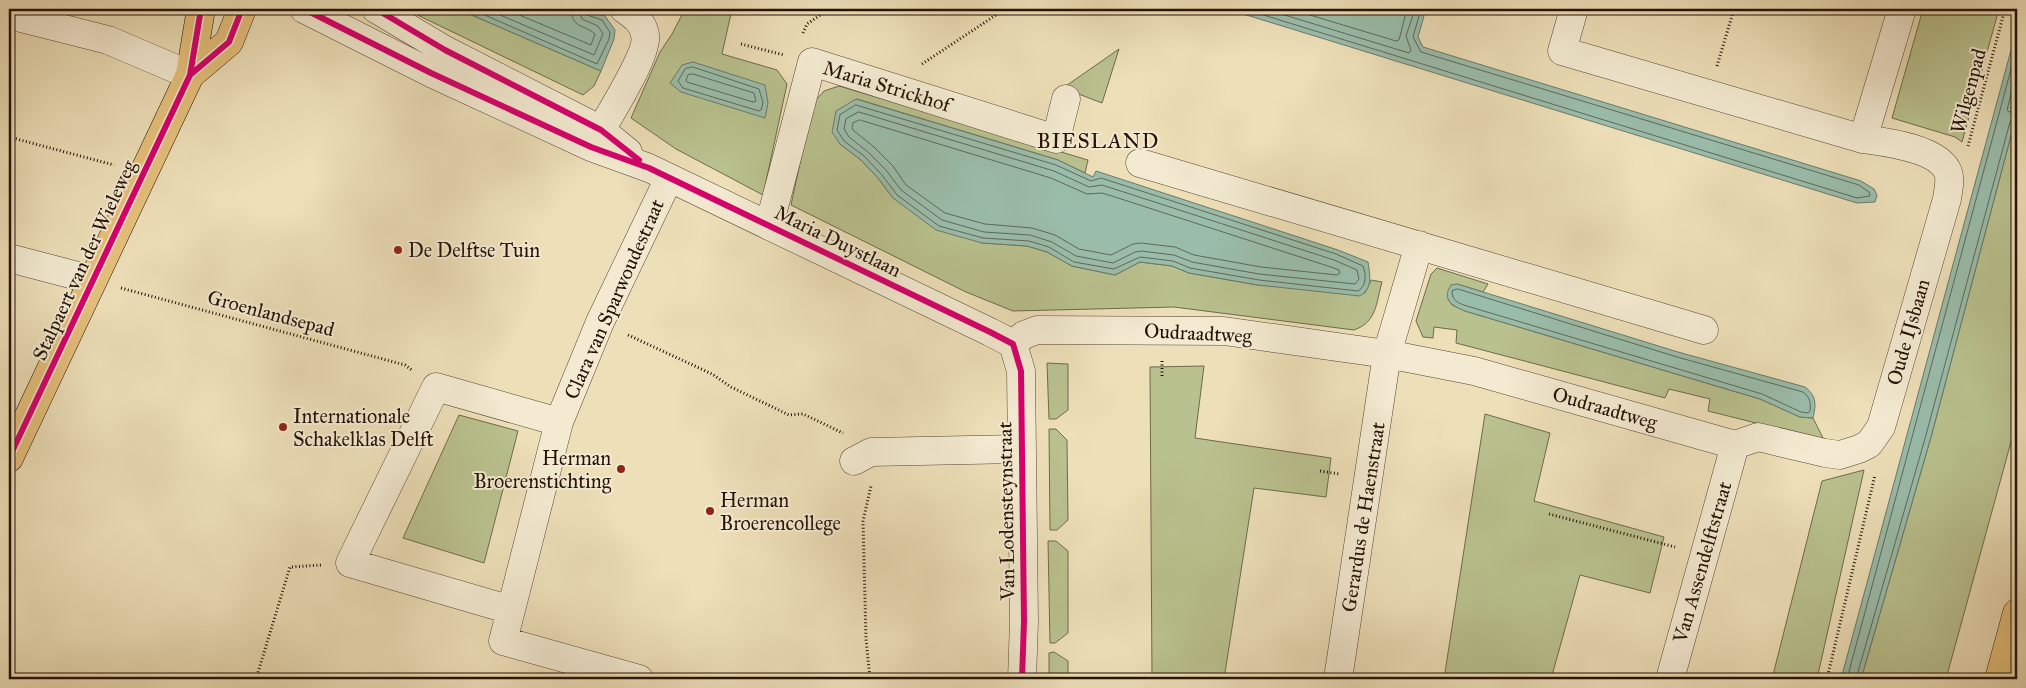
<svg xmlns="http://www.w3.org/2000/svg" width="2026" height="688" viewBox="0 0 2026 688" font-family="'IM FELL Great Primer',serif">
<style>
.green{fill:#b9c18e;stroke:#6e6a4a}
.water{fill:#9abdab;stroke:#6b7969}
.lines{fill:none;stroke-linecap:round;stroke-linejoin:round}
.shore{stroke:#5f6859;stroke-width:1}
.minor-casing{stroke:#564533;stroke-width:29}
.major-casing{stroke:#241207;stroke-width:29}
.highway-casing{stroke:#241207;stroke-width:29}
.path{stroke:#241207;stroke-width:3;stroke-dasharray:1 2.5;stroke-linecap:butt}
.minor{stroke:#f3ead1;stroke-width:28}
.major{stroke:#e6c07c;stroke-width:28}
.highway{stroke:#e6c07c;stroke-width:28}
.cycleway-casing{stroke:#f3ead1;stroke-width:9}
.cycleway{stroke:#d6006c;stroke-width:6}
.poi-dot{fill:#8f2418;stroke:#f3ead1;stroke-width:2}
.labels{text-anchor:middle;stroke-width:4;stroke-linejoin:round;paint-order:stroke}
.street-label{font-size:20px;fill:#241207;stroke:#f3ead1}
.poi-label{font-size:20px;fill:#241207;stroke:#f3ead1;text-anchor:start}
.neighbourhood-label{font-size:21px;letter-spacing:1px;fill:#241207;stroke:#f3ead1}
</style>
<rect width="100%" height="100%" fill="#eddfb8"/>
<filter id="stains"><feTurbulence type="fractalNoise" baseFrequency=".004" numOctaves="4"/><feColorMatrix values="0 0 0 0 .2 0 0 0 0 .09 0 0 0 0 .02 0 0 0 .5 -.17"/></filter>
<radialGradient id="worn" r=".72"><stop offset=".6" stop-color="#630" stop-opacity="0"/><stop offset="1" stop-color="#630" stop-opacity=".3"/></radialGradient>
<path class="green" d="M 405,9 L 458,9 L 601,71 L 594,86 L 583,95 Z
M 685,9 L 732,9 L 722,54 L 777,70 L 787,84 L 763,195 L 676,149 L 631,118 L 660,52 L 672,34 Z
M 1923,9 L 1999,9 L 1962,142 L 1955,137 L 1892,118 Z
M 1119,49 L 1102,103 L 1063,88 Z
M 839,86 L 1088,160 L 1085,173 L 1058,160 L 857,99 L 840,144 L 861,160 L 878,178 L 893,198 L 982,243 L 1027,246 L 1047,252 L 1072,266 L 1115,275 L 1140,262 L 1172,266 L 1189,273 L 1258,285 L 1365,293 L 1371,280 L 1382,282 C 1376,303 1377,322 1354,330 L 1174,307 L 1013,311 L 966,292 L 791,205 L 806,135 L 816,100 L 824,91 Z
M 2017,113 L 2017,420 L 1946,679 L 1861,679 L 1931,437 Z
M 1437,268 L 1488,284 L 1483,292 L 1457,284 L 1448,299 L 1452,305 L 1465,311 L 1760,399 L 1800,417 L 1813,418 L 1824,440 L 1708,411 L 1710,399 L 1669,389 L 1665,398 L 1456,343 L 1457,330 L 1434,327 L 1433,338 L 1423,337 L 1416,321 L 1431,274 Z
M 1047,363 L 1068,364 L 1068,410 L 1056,419 L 1049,419 Z
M 1204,366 L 1195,438 L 1331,458 L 1326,497 L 1254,488 L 1224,679 L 1152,679 L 1150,367 Z
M 1485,414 L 1550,433 L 1534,501 L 1664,537 L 1650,593 L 1580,575 L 1551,679 L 1444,679 Z
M 459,415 L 518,431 L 484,563 L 403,538 Z
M 1049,429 L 1056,429 L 1067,440 L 1068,520 L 1057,530 L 1050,530 Z
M 1864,470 L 1817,679 L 1772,679 L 1822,481 Z
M 1048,541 L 1056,541 L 1068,551 L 1068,633 L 1055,643 L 1050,643 Z
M 1054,652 L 1068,661 L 1068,679 L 1049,679 L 1049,653 Z"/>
<path class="water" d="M 458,9 L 583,9 L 605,16 L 615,30 L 614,39 L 601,71 Z
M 1227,9 L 1426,9 L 1418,37 L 1423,47 L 1861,181 L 1874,189 L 1877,195 L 1875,202 L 1857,203 Z
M 2017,28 L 2017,113 L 1931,437 L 1861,679 L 1841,679 Z
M 693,62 L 765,85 L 768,103 L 765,118 L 681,92 L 670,83 L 682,65 Z
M 856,99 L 1058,160 L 1093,177 L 1096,171 L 1338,250 L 1368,262 C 1370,275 1373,288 1360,296 L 1258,285 L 1189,273 L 1172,266 L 1140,262 L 1115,275 L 1072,266 L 1047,252 L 1027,246 L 982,243 L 936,230 L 893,198 L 878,178 L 861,160 L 840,144 L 832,132 L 836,111 Z
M 1457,284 L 1678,352 L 1805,387 C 1817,396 1816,405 1813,418 L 1800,417 L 1760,399 L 1465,311 C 1453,306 1441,300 1451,285 Z
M 9,672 L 10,672 L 37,679 L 9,679 Z"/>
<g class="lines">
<path class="shore" d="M 471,9 L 597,64 L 609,39 L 610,32 L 602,20 L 587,15 L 584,9
M 486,9 L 594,55 L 603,34 L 598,26 L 582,19 L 578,9
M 505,9 L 591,45 L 595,34 C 584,24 572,29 571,9
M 1244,9 L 1857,198 L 1870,196 L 1869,192 L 1859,185 L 1421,52 L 1413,37 L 1421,9
M 1265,9 L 1409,53 L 1411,50 L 1406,36 L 1415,9
M 1290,9 L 1396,41 L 1399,40 L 1407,9
M 693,67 L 759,89 L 763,103 L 761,110 L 759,111 L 683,88 L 678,81 L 685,69 Z
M 2017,71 L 2007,110 L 2009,112 L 2017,111
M 693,74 L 754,93 L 756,101 L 753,102 L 687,82 L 686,80 L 688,75 Z
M 856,105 L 1056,165 L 1091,181 L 1101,178 L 1336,254 L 1363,266 C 1366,274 1367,286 1358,291 L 1259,280 L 1190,268 L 1173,261 L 1140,257 L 1114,269 L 1074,262 L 1049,247 L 1029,241 L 983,238 L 939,226 L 897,195 L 882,175 L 864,156 L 844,141 L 837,130 L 840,115 Z
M 859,112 L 1054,171 L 1089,187 L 1102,185 L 1334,260 L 1357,270 L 1359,279 L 1355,284 L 1259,274 L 1192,262 L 1174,255 L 1141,251 L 1135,252 L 1113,263 L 1076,256 L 1052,242 L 1030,235 L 984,232 L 942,220 L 901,190 L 886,170 L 868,152 L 849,137 L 844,129 L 846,119 Z
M 860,120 L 1051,178 L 1087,194 L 1102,193 L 1115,197 L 1331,267 L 1339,270 L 1340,273 L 1337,275 L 1261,267 L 1194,255 L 1175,247 L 1141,243 L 1133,244 L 1111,255 L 1079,249 L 1055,235 L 1032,228 L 985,224 L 945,213 L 906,185 L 893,166 L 874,147 L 854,131 L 852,128 L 853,123 Z
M 1458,289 L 1677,357 L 1803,392 C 1810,397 1811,403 1810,411 L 1808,413 L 1801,412 L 1762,394 L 1467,306 C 1458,303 1452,301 1452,291 Z
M 1847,679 L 2017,47
M 1856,679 L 1926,435 L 2010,122 L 2013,118 L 2017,117"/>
<g class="minor-casing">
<path id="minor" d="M 304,9 L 431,73 L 591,147 L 649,168 L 990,332 L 1013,344
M 376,9 L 445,50 L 601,130 L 628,152
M 1574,9 L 1562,51 L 1863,139 C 1885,142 1938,148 1948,172 C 1951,180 1948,191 1947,199 L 1881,427 L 1869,444 L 1859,449 L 1840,455 L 1825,453 L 1758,437 L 1735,445
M 9,15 L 108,40 L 190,75
M 601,130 C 611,112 649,52 645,35 C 643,22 634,16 624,9
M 1863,139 L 1902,9
M 1140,163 L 1704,330
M 769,226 L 812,62 L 1056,139 L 1066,99
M 9,258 L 93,280
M 1013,344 L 1024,335 L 1037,330 L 1224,331 L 1387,354 L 1474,371 L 1735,445
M 1013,344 L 1021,371 L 1024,621 L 1022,679
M 559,422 L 436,387 L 350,563 L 511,610 L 559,422 L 600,322 L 669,178
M 854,461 L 871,452 L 1022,449
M 511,610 L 503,641 L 639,679
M 1338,679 L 1387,354 L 1419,245
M 1670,679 L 1735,445"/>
</g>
<g class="major-casing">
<path id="major" d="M 190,75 L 229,42 L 242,9
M 9,458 L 190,75 L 201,9"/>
</g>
<g class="highway-casing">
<path id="highway" d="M 1999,679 L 2017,613"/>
</g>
<path class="path" d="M 803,33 L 807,24 L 829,9
M 741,44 L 784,55
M 922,64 L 1005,9
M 1717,66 L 1734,9
M 9,137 L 114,165
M 1968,146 L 2005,9
M 121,288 L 405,365 L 413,371
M 628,335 L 712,374 L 731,387 L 789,415 L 803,414 L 843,433
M 1162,376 L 1162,360
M 1320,471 L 1339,474
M 1549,514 L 1675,547
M 256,679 L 290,567 L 322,565
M 870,679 L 866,639 L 863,521 L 871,486
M 966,679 L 991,679
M 1827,679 L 1875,475"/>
<use href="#minor" class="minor"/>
<use href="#major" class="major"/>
<use href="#highway" class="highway"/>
<g class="cycleway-casing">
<path id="cycleway" d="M 304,9 L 431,73 L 591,147 L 649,168 L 990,332 L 1013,344 L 1021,371 L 1024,621 L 1022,679
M 376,9 L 445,50 L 601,130 L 639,160
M 190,75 L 229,42 L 242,9
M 9,458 L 190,75 L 201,9"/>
</g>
<use href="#cycleway" class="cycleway"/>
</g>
<g class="poi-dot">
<circle cx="398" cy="250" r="5"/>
<circle cx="283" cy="427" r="5"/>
<circle cx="621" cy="469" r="5"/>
<circle cx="710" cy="511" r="5"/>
</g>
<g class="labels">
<g class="street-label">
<text transform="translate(887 86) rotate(17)" y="7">Maria Strickhof</text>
<text transform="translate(1968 91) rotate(-75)" y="7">Wilgenpad</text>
<text transform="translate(838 241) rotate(26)" y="7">Maria Duystlaan</text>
<text transform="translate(84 260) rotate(-65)" y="7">Stalpaert van der Wieleweg</text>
<text transform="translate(614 299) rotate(-66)" y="7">Clara van Sparwoudestraat</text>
<text transform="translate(271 313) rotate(15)" y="7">Groenlandsepad</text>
<text transform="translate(1908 332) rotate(-74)" y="7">Oude IJsbaan</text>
<text transform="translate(1198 333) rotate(3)" y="7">Oudraadtweg</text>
<text transform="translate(1605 408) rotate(16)" y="7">Oudraadtweg</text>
<text transform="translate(1006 511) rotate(-91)" y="7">Van Lodensteynstraat</text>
<text transform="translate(1363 517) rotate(-81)" y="7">Gerardus de Haenstraat</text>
<text transform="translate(1702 562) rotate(-74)" y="7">Van Assendelftstraat</text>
</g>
<g class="poi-label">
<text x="408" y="257">De Delftse Tuin</text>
<text x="293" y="423">Internationale<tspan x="293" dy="23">Schakelklas Delft</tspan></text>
<text x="611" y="465" text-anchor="end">Herman<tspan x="611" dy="23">Broerenstichting</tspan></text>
<text x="720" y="507">Herman<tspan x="720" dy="23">Broerencollege</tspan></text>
</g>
<g class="neighbourhood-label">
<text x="1098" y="148">BIESLAND</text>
</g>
</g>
<rect width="2026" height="688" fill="none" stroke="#eddfb8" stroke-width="30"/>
<rect x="10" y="10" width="2006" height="668" fill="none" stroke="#241207" stroke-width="2.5"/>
<rect x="15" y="15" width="1996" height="658" fill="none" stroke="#241207"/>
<rect width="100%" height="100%" filter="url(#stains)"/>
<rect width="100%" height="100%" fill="url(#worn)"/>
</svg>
